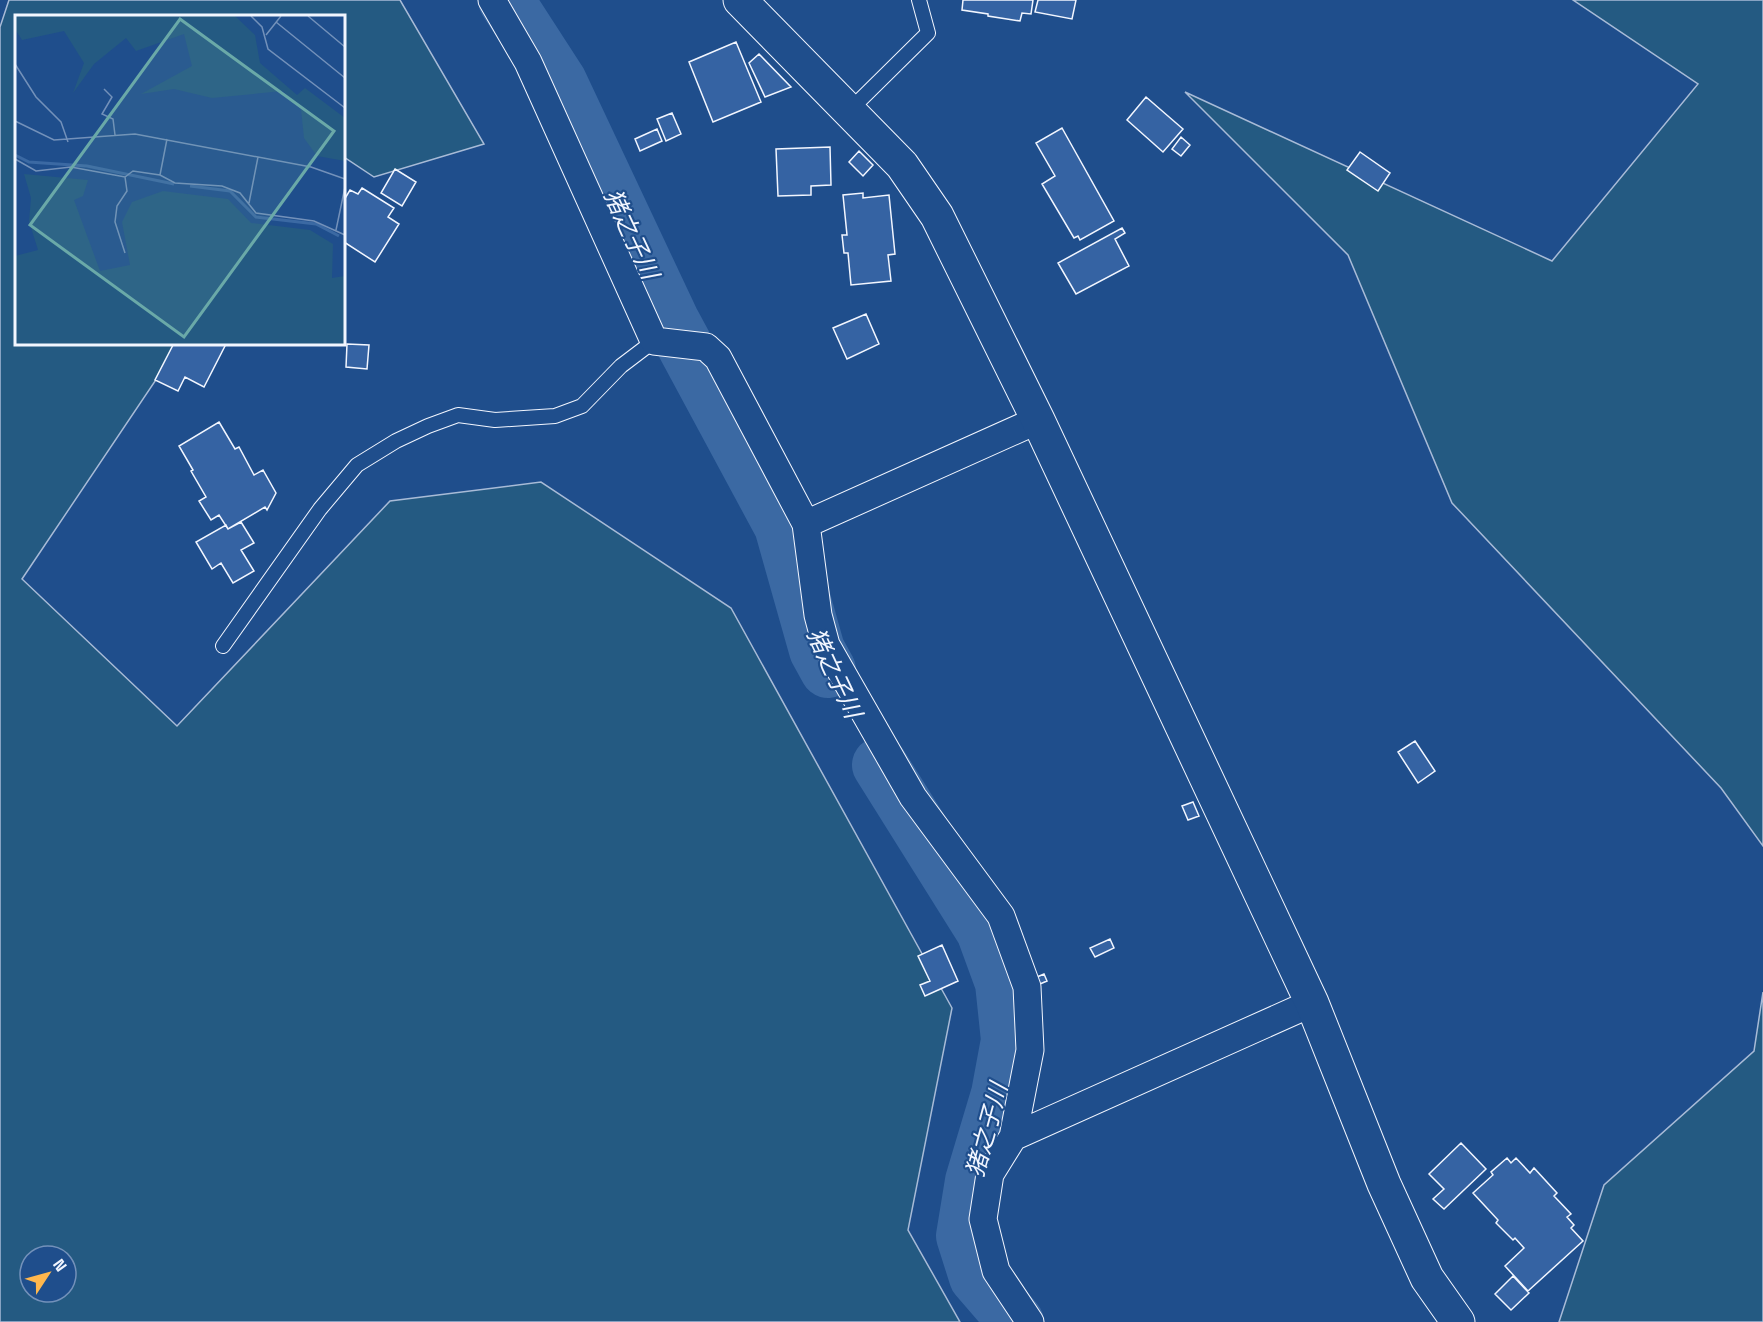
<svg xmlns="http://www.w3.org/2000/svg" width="1763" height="1322" viewBox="0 0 1763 1322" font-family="'Space Grotesk','Noto Sans JP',sans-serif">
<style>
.green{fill:#245a82;stroke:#a8bbd7;stroke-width:1.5;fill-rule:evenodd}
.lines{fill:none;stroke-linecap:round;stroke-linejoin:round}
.river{stroke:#3b69a3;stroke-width:56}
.building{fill:#3563a3;stroke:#f2f6ff;stroke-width:1.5}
.lane-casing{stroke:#f2f6ff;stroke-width:16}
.street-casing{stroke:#f2f6ff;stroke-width:29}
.secondary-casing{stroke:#f2f6ff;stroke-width:35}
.lane{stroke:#1f4e8c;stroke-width:14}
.street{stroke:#1f4e8c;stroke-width:27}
.secondary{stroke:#1f4e8c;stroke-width:33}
.labels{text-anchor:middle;stroke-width:4.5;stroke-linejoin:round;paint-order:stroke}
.water-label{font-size:24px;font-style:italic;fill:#f2f6ff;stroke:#1f4e8c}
.inset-river{fill:none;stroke:#3b69a3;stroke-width:3}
.inset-road{fill:none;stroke:#7391ba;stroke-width:1.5}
.view{fill:#6aa9a8;fill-opacity:0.15;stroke:#6aa9a8;stroke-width:3}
.inset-edge{fill:none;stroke:#f2f6ff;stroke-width:3}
</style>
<rect width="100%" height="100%" fill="#1f4e8c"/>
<path class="green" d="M 9,0 L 400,0 L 484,144 L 374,177 L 344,157 L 344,16 L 16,16 L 16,344 L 180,344 L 22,579 L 177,726 L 390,501 L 541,482 L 731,608 L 952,1008 L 908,1230 L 960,1322 L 0,1322 L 0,27 ZM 30,1256 L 66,1256 L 66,1292 L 30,1292 Z
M 1573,0 L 1763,0 L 1763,846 L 1721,788 L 1452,503 L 1348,255 L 1185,92 L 1552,261 L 1698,84 Z
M 1763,992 L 1763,1322 L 1559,1322 L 1604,1185 L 1754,1051 Z"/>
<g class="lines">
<path class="river" d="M 506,0 L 559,82 L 671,320 L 782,526 L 817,650 L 828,670
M 880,765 L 984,931 L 1003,983 L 1009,1040 L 999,1094 L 973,1181 L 964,1236 L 977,1277 L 1016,1322"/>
</g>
<path class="building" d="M 963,0 L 1033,0 L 1031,14 L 1022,13 L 1020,21 L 988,16 L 988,14 L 962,10 Z
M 1038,0 L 1076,0 L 1072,19 L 1035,12 Z
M 736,42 L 761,102 L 713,122 L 689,62 Z
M 759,54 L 791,87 L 765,97 L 749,63 Z
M 1146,97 L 1183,129 L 1163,152 L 1127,120 Z
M 672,113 L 681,134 L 666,141 L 657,119 Z
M 1062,128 L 1114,221 L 1080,240 L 1078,236 L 1074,238 L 1042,184 L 1055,176 L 1036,143 Z
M 657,129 L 662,141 L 640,151 L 635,139 Z
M 1181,137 L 1190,145 L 1181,156 L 1172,149 Z
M 830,147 L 831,185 L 811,186 L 811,195 L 778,196 L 776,149 Z
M 859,151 L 873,165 L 863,176 L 849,162 Z
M 1360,152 L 1390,173 L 1378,191 L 1347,170 Z
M 395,169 L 416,182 L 402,206 L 381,193 Z
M 362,188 L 394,208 L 388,217 L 399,224 L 375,262 L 344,242 L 344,200 L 350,190 L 358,194 Z
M 863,193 L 863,198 L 889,195 L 895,254 L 888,255 L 891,281 L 851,285 L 848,253 L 844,253 L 842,235 L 847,235 L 843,195 Z
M 1122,228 L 1125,233 L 1115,239 L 1129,266 L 1076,294 L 1058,263 Z
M 866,314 L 879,344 L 847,359 L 833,328 Z
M 169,344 L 226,344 L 204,387 L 185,377 L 178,391 L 155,380 L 173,345 Z
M 347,344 L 369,345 L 367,369 L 346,367 Z
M 219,422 L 235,449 L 239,447 L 254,475 L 263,470 L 276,493 L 267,510 L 265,507 L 228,529 L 219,515 L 211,520 L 199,501 L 206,497 L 191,471 L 193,470 L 179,446 Z
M 241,522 L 254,543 L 241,550 L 254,571 L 233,583 L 221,563 L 212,569 L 196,542 L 226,525 L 228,529 Z
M 1415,741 L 1435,771 L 1418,783 L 1398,752 Z
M 1193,802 L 1199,816 L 1188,820 L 1182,806 Z
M 1110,939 L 1114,948 L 1095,957 L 1090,948 Z
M 942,945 L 958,981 L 925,996 L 920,985 L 930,981 L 918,956 Z
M 1044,974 L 1047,981 L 1040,984 L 1037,977 Z
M 1461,1143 L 1486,1169 L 1444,1209 L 1433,1199 L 1444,1189 L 1429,1174 Z
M 1507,1158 L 1511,1163 L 1516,1158 L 1530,1173 L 1534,1168 L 1557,1193 L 1554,1196 L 1571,1214 L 1567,1217 L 1574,1225 L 1571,1228 L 1583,1241 L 1528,1291 L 1505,1266 L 1524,1248 L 1515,1238 L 1513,1240 L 1496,1223 L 1498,1220 L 1473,1193 L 1493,1175 L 1491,1172 Z
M 1513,1276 L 1529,1293 L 1511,1310 L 1495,1294 Z"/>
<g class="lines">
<g class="lane-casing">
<path id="lane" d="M 849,111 L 928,33 L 919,0
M 223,646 L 320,509 L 357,465 L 396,441 L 428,426 L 458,415 L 495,420 L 555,416 L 582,406 L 621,366 L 654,341"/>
</g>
<g class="street-casing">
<path id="street" d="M 492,0 L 528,62 L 654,341 L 706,347 L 718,358 L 806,524 L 818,615 L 826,645 L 913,797 L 1001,916 L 1027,987 L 1030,1050 L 1013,1137 L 990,1174 L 983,1219 L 996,1271 L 1030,1322
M 806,524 L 1038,420
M 1013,1137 L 1312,1003"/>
</g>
<g class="secondary-casing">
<path id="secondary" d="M 740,0 L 902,165 L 937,216 L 1038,420 L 1312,1003 L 1384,1184 L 1427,1278 L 1458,1322"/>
</g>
<use href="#lane" class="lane"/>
<use href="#street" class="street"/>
<use href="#secondary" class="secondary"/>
</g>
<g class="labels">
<g class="water-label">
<text transform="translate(631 234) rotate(65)" y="8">猪之子川</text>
<text transform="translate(834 673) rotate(65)" y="8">猪之子川</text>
<text transform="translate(987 1130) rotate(-75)" y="8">猪之子川</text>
</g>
</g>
<g transform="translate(15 15)">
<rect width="330" height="330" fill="#1f4e8c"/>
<path d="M 0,1 L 220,1 L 240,20 L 245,48 L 282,80 L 290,73 L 330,103 L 330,146 L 302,141 L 289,123 L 286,94 L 268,76 L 197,83 L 159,74 L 126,79 L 177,51 L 169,19 L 121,36 L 111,23 L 79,49 L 58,78 L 69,48 L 49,16 L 7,25 L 0,14 ZM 9,159 L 73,165 L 68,181 L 59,185 L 85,256 L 115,250 L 107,207 L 117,187 L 148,176 L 213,184 L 236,208 L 295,215 L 318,229 L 317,263 L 330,261 L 330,329 L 0,329 L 0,241 L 23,235 L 14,206 L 16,183 Z" fill="#245a82"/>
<path class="inset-river" d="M 0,140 L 14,147 L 72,151 L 159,169M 175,171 L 215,176 L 241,202 L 301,209 L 324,221"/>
<path class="inset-road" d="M 236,1 L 247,12 L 253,34 L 330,93M 293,1 L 330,32M 261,7 L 330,63M 251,20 L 266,1M 0,49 L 21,82 L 46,107 L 53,127M 89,74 L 97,82 L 87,99 L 98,104 L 100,120M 0,106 L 39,125 L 120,119 L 296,152 L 330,164M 0,144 L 21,156 L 56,152 L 110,162 L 118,156 L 145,160 L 160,168 L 207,171 L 225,178 L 241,198 L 299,206 L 330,220M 145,160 L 152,124M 234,188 L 243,142M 321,215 L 330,172M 110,238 L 100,207 L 102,191 L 112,176 L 110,162"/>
<path class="view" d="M 165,4 L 319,116 L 169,322 L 15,210 Z"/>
<rect width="330" height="330" class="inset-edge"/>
</g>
<g transform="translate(48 1274) rotate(54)"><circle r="28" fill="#1f4e8c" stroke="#7391ba" stroke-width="1.5"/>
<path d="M0-4.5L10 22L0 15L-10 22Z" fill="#ffb74d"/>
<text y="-9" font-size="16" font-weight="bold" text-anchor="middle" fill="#f2f6ff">N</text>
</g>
</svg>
